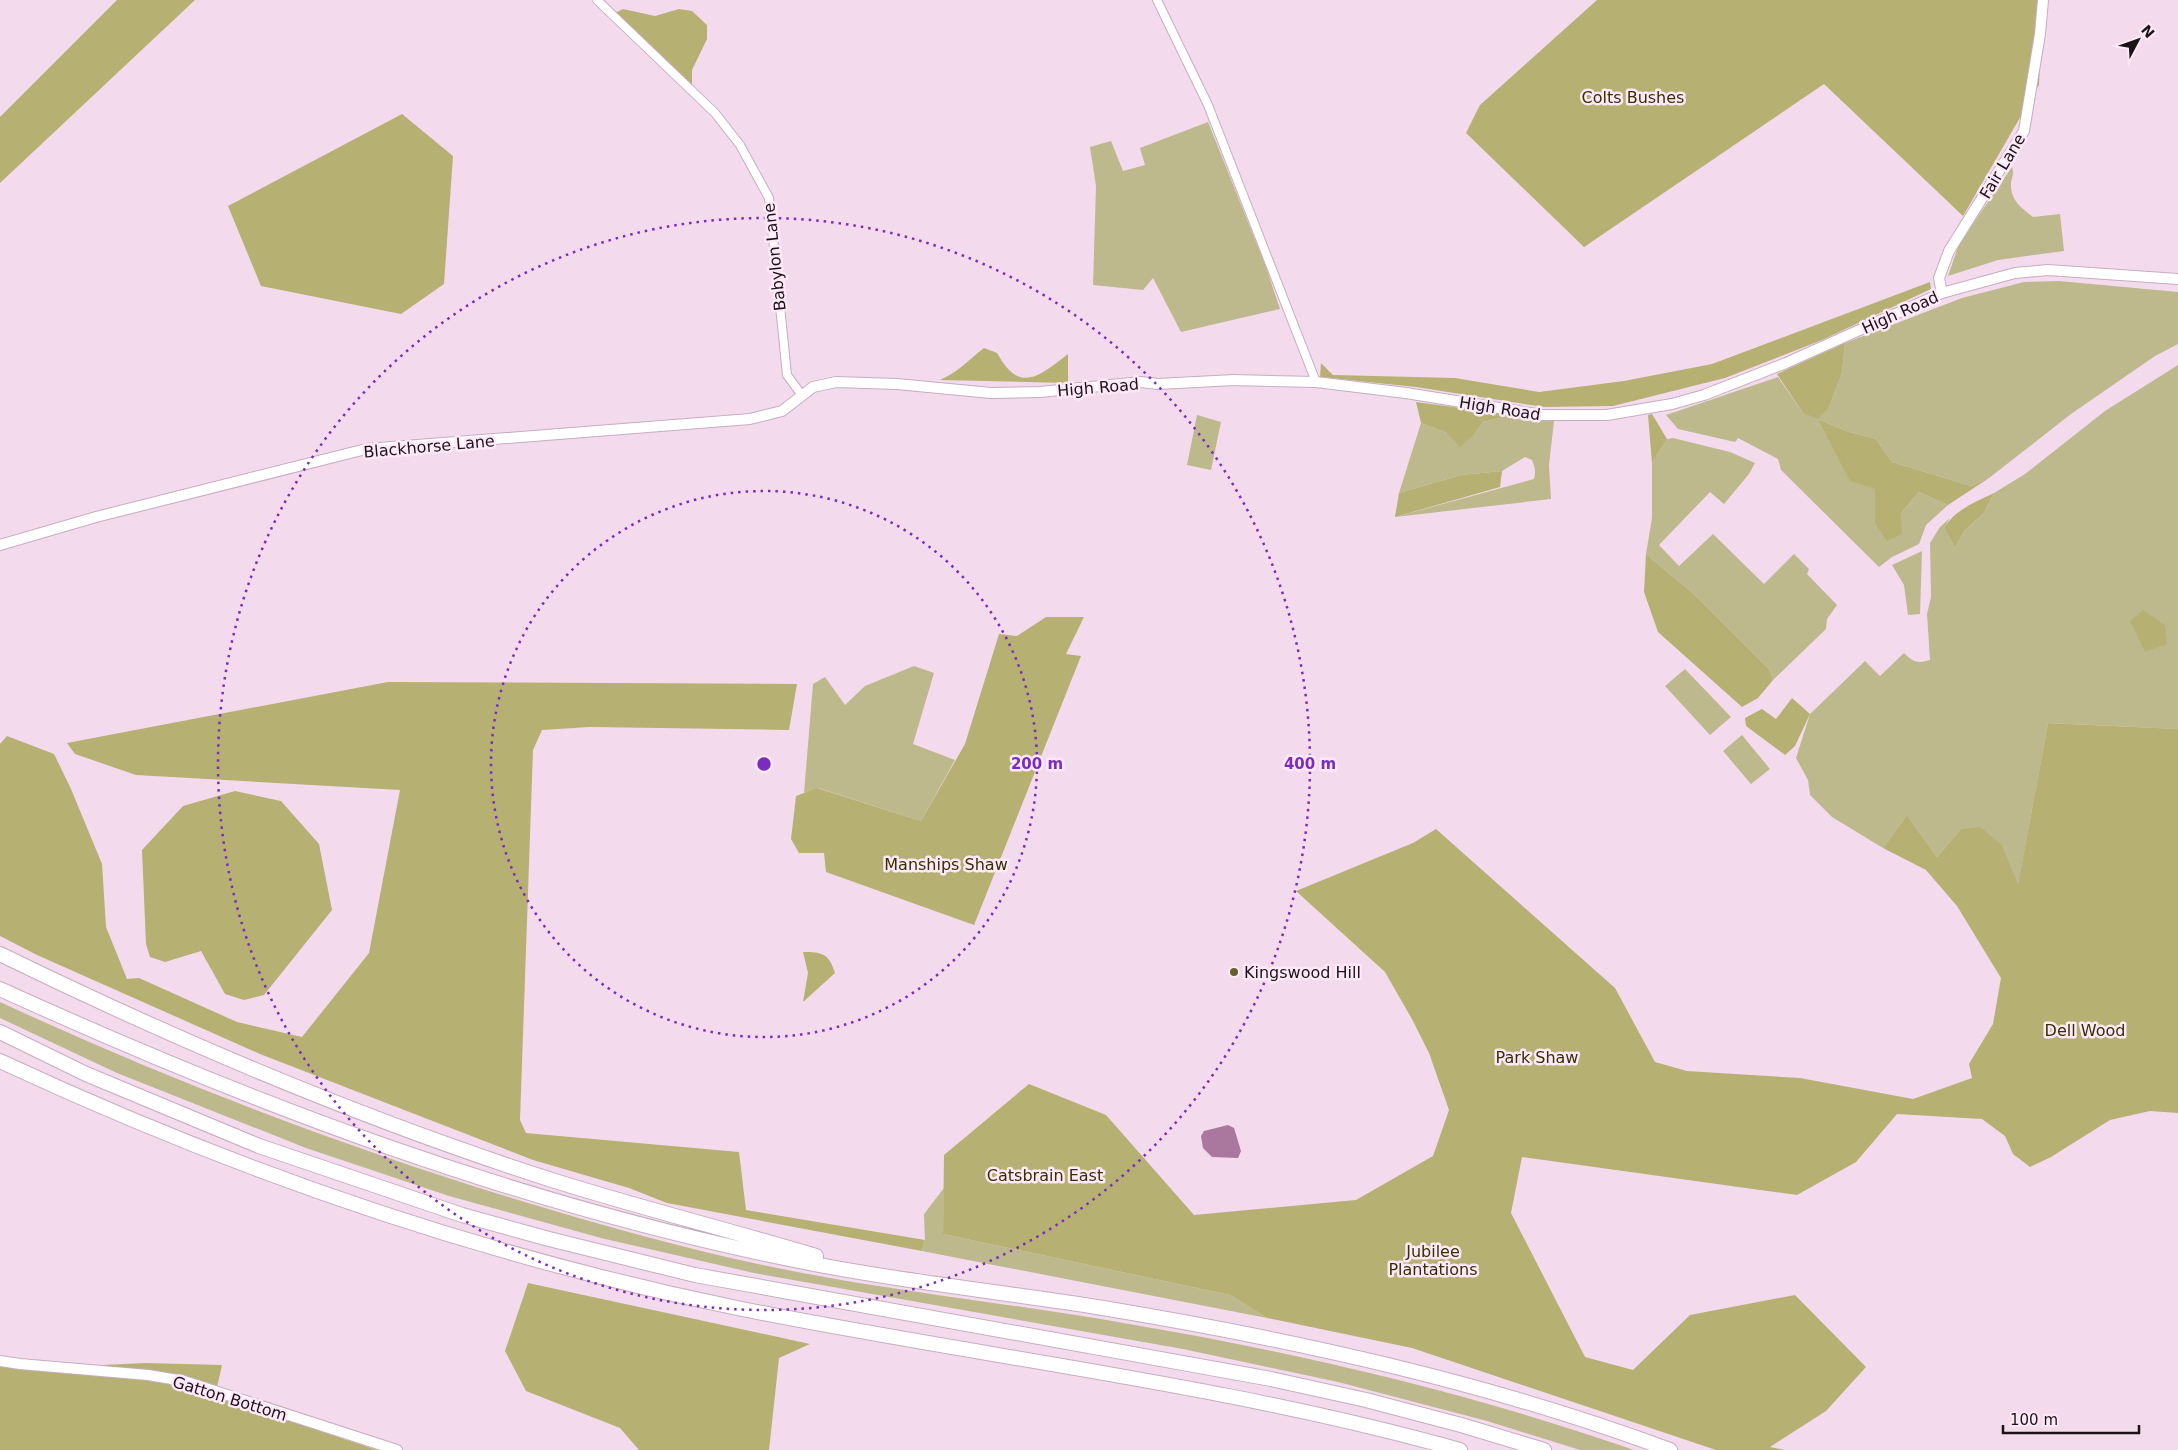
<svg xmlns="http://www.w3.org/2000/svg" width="2178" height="1450" viewBox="0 0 2178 1450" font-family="'DejaVu Sans',sans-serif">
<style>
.green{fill:#bdb98c}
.forest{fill:#b6b073}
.water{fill:#aa789e}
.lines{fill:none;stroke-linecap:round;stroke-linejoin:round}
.minor-casing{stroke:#c6adbf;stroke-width:10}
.tertiary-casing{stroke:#c6adbf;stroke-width:12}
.motorway-casing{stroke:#c6adbf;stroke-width:16}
.minor{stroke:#fff;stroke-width:8}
.tertiary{stroke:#fff;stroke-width:10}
.motorway{stroke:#fff;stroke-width:14}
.ring{fill:none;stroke:#7b2cbf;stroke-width:2.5;stroke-dasharray:2.5 5}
.poi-dot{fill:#645f2b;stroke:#fee9f8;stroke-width:2}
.labels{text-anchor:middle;stroke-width:5;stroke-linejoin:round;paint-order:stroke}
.park-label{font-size:16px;fill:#363000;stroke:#fee9f8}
.street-label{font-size:16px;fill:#1c1319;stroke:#fee9f8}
.poi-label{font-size:16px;fill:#1c1319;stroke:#fee9f8;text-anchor:start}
.centre{fill:#7b2cbf;stroke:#fee9f8;stroke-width:2.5}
.ring-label{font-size:15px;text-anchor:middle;font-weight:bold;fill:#7b2cbf;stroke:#fee9f8;stroke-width:5;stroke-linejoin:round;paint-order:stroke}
</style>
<rect width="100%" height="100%" fill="#f4daed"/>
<path class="green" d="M 1208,122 L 1266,267 L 1280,309 L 1181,332 L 1153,278 L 1143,290 L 1093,285 L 1096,186 L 1090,147 L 1111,141 L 1123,171 L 1145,165 L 1140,148 Z
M 2012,167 C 2015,175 2010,180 2011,187 C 2012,202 2023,209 2033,217 L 2060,214 L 2064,251 L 1998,260 L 1948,276 L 1959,244 Z
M 2059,281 L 2178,292 L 2178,344 L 2155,356 L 2071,414 L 1989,478 L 1971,486 L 1892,462 L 1876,439 L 1846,431 L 1818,419 L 1875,489 L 1901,513 L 1919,492 L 1948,505 L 1926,525 L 1919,544 L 1892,557 L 1879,567 L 1781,470 L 1778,459 L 1738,438 L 1735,442 L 1678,429 L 1666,415 L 1778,377 L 1803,413 L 1829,407 L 1842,373 L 1845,343 L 1962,298 L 2024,282 Z
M 2178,365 L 2178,729 L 2048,723 L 2018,885 L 2003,846 L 1961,829 L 1937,857 L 1907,815 L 1883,848 L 1832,817 L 1810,795 L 1808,780 L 1796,758 L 1810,714 L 1865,661 L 1880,676 L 1904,653 C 1913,662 1918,664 1930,660 L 1927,614 L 1931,597 L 1930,543 L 1940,527 L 1950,518 L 1944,528 L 1955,548 L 1964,531 L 1984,513 L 1994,493 L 2025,474 L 2105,411 Z
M 1197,415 L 1221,422 L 1211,470 L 1187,465 Z
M 1512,415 L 1554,421 L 1549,465 L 1551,499 L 1395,517 L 1534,479 C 1536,471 1535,468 1532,460 L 1525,457 L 1502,471 L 1461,475 L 1399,493 L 1421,423 L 1447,433 L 1473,436 L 1483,422 Z
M 1673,438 L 1730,452 L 1755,463 L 1749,474 L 1724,504 L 1710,492 L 1659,545 L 1679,566 L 1713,534 L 1764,584 L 1794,554 L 1809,569 L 1807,574 L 1837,605 L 1827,619 L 1826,629 L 1773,680 L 1770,670 L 1696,596 L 1646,554 L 1652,518 L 1652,463 L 1667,439 Z
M 1922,551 L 1920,614 L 1908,615 L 1904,585 L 1892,565 Z
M 914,666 L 934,673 L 913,744 L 955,760 L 921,821 L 818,788 L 804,793 L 813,684 L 825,677 L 845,705 L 865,686 Z
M 1685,669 L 1731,717 L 1710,735 L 1665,686 Z
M 1742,735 L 1770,769 L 1751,784 L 1723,751 Z
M 0,1002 C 173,1082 352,1150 535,1205 C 625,1232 716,1257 808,1274 C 915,1294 1023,1305 1129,1324 C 1301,1353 1470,1393 1634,1450 L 1580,1450 L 1487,1421 L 1338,1382 L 1183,1349 L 754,1273 L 601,1238 L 449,1196 L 306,1148 L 117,1073 L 0,1018 Z
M 944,1188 L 943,1234 L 1230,1295 L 1267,1318 L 922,1251 L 925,1240 L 924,1214 Z"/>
<path class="forest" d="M 117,0 L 195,0 L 0,183 L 0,117 Z
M 1597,0 L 2043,0 L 2039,85 L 1963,216 L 1824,84 L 1584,247 L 1466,133 L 1480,105 Z
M 623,9 L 655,16 L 679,9 L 692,11 L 707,25 L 707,39 L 692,70 L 692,88 L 615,13 Z
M 402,114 L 453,156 L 444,284 L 401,314 L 261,286 L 228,206 Z
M 1930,282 L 1931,289 L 1822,340 L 1725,378 L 1613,406 L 1544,407 L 1416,387 L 1320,377 L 1321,363 L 1333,375 L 1455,378 L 1539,392 L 1624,381 L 1712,364 Z
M 1845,343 L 1842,373 L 1829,407 L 1818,419 L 1846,431 L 1876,439 L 1892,462 L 1971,486 L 1989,478 L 1948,505 L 1919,492 L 1901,513 L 1902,534 L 1887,541 L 1875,523 L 1875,489 L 1850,481 L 1818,419 L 1803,413 L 1777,374 Z
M 984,348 L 997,353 C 1020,394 1038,377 1068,354 L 1068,383 L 940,380 C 960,371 967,361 984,348 Z
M 1416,402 L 1512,415 L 1483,422 L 1473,436 L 1460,447 L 1447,433 L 1421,423 Z
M 1652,414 L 1667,439 L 1652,463 L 1648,415 Z
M 1502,471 L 1500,487 L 1395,517 L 1399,493 L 1461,475 Z
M 1994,493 L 1984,513 L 1964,531 L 1955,548 L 1944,528 C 1956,509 1975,502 1994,493 Z
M 1646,554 L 1696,596 L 1770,670 L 1773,680 L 1758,698 L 1742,707 L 1658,632 L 1644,592 Z
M 2143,610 L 2165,625 L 2167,644 L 2145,652 L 2130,621 Z
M 1046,617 L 1084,617 L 1066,654 L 1081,656 L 974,925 L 826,872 L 824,853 L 799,853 L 791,839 L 796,796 L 817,788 L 921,821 L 965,744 L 999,634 L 1017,636 Z
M 388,682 L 797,684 L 789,730 L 590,727 L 542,730 L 533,750 L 520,1120 L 526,1133 L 739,1152 L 746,1210 L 925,1240 L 922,1251 L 667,1203 L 629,1188 L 533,1160 L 260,1054 L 37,955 L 0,936 L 0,744 L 7,736 L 54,754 L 71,789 L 102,864 L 106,927 L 127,979 L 139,978 L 237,1022 L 302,1037 L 369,953 L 400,790 L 136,775 L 75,754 L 67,743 Z
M 1792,698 L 1810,714 L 1795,746 L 1785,755 L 1746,726 L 1745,718 L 1762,709 L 1776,719 Z
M 2048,723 L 2178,729 L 2178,1113 L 2150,1111 L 2110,1120 L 2051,1157 L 2030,1167 L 2013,1154 L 2005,1136 L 1982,1119 L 1897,1114 L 1856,1162 L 1797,1195 L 1522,1157 L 1511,1213 L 1585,1357 L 1633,1370 L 1690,1315 L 1795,1295 L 1866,1367 L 1826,1411 L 1770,1447 L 1785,1450 L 1716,1450 L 1412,1348 L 1267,1318 L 1230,1295 L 943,1234 L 944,1155 L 1029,1084 L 1106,1115 L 1194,1215 L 1356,1200 L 1433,1156 L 1449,1110 L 1429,1053 L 1413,1021 L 1385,972 L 1296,891 L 1413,843 L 1436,829 L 1615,988 L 1655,1062 L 1687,1071 L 1800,1078 L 1913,1099 L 1972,1078 L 1969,1064 L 1993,1024 L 2001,978 L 1957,906 L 1926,870 L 1883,848 L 1907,815 L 1937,857 L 1961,829 L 1980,827 L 2003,846 L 2018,884 Z
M 235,791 L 281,801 L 319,844 L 332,910 L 264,995 L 244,1000 L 225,994 L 201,951 L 165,962 L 150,957 L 146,944 L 142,850 L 183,806 Z
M 803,952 C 823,952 829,954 835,973 L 803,1002 L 808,973 Z
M 528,1283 L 810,1344 L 779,1358 L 769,1450 L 639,1450 L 620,1428 L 526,1391 L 505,1351 Z
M 146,1363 L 222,1365 L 215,1396 L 377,1450 L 0,1450 L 0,1366 L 16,1369 Z"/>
<path class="water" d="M 1228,1125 L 1234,1128 L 1241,1151 L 1238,1158 L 1212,1157 L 1203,1148 L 1201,1136 L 1204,1131 Z"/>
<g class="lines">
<g class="minor-casing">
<path id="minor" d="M 597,0 L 715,113 L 740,145 L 769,198 L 787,375 L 801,394
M 1157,0 L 1208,105 L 1316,382"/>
</g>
<g class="tertiary-casing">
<path id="tertiary" d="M 1942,293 L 1939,278 L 1949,251 L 2024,131 L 2040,34 L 2043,0
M 0,545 L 96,517 L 366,449 L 750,419 L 782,411 L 813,387 L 836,382 L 897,384 L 991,393 L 1040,392 L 1141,382 L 1158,384 L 1234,380 L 1316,382 L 1406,393 L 1542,415 L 1607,415 L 1672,404 L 1704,395 L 1786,363 L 1942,293 L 2015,273 L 2048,270 L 2178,279
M 0,1361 L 20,1364 L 148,1375 L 184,1381 L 397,1450"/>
</g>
<g class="motorway-casing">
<path id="motorway" d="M 0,954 C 180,1042 364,1120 555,1181 C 641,1208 729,1230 816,1256
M 0,989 C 252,1104 512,1202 784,1258 C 889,1280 996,1291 1103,1308 C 1295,1340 1487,1382 1670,1450
M 0,1032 L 86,1074 L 259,1146 L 462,1215 L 549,1239 L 695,1275 L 1271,1379 L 1366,1400 L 1461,1425 L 1544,1450
M 0,1061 C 238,1172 485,1257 742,1309 C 981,1357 1224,1384 1460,1450"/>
</g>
<use href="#minor" class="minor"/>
<use href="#tertiary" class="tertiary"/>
<use href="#motorway" class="motorway"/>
</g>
<g class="ring">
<circle cx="764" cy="764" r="273"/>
<circle cx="764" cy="764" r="546"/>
</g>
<circle class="poi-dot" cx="1234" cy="972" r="5"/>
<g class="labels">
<g class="park-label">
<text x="1633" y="103">Colts Bushes</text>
<text x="946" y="870">Manships Shaw</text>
<text x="2085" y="1036">Dell Wood</text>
<text x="1537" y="1063">Park Shaw</text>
<text x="1045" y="1181">Catsbrain East</text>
<text x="1433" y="1257">Jubilee<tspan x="1433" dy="18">Plantations</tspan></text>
</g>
<g class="street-label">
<text transform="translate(2002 166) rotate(-59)" y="6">Fair Lane</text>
<text transform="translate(774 257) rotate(-96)" y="6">Babylon Lane</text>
<text transform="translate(1900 312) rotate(-24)" y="6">High Road</text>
<text transform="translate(1098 387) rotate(-5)" y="6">High Road</text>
<text transform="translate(1500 408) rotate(9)" y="6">High Road</text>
<text transform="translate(429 446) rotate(-5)" y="6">Blackhorse Lane</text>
<text transform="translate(230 1398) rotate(17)" y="6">Gatton Bottom</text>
</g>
<g class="poi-label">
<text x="1244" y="978">Kingswood Hill</text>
</g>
</g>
<circle cx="764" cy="764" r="8" class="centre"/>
<g class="ring-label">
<text x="1037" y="769">200 m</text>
<text x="1310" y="769">400 m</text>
</g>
<g transform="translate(2138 40) rotate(49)" stroke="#fee9f8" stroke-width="4" paint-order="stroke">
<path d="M0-4L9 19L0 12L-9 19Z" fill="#1c1319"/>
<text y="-8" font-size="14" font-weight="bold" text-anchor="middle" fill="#1c1319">N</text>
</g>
<path d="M2003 1425v8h136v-8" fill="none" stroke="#1c1319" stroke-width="2.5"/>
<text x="2010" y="1425" font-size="15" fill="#1c1319" stroke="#fee9f8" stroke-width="4" paint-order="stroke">100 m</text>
</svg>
